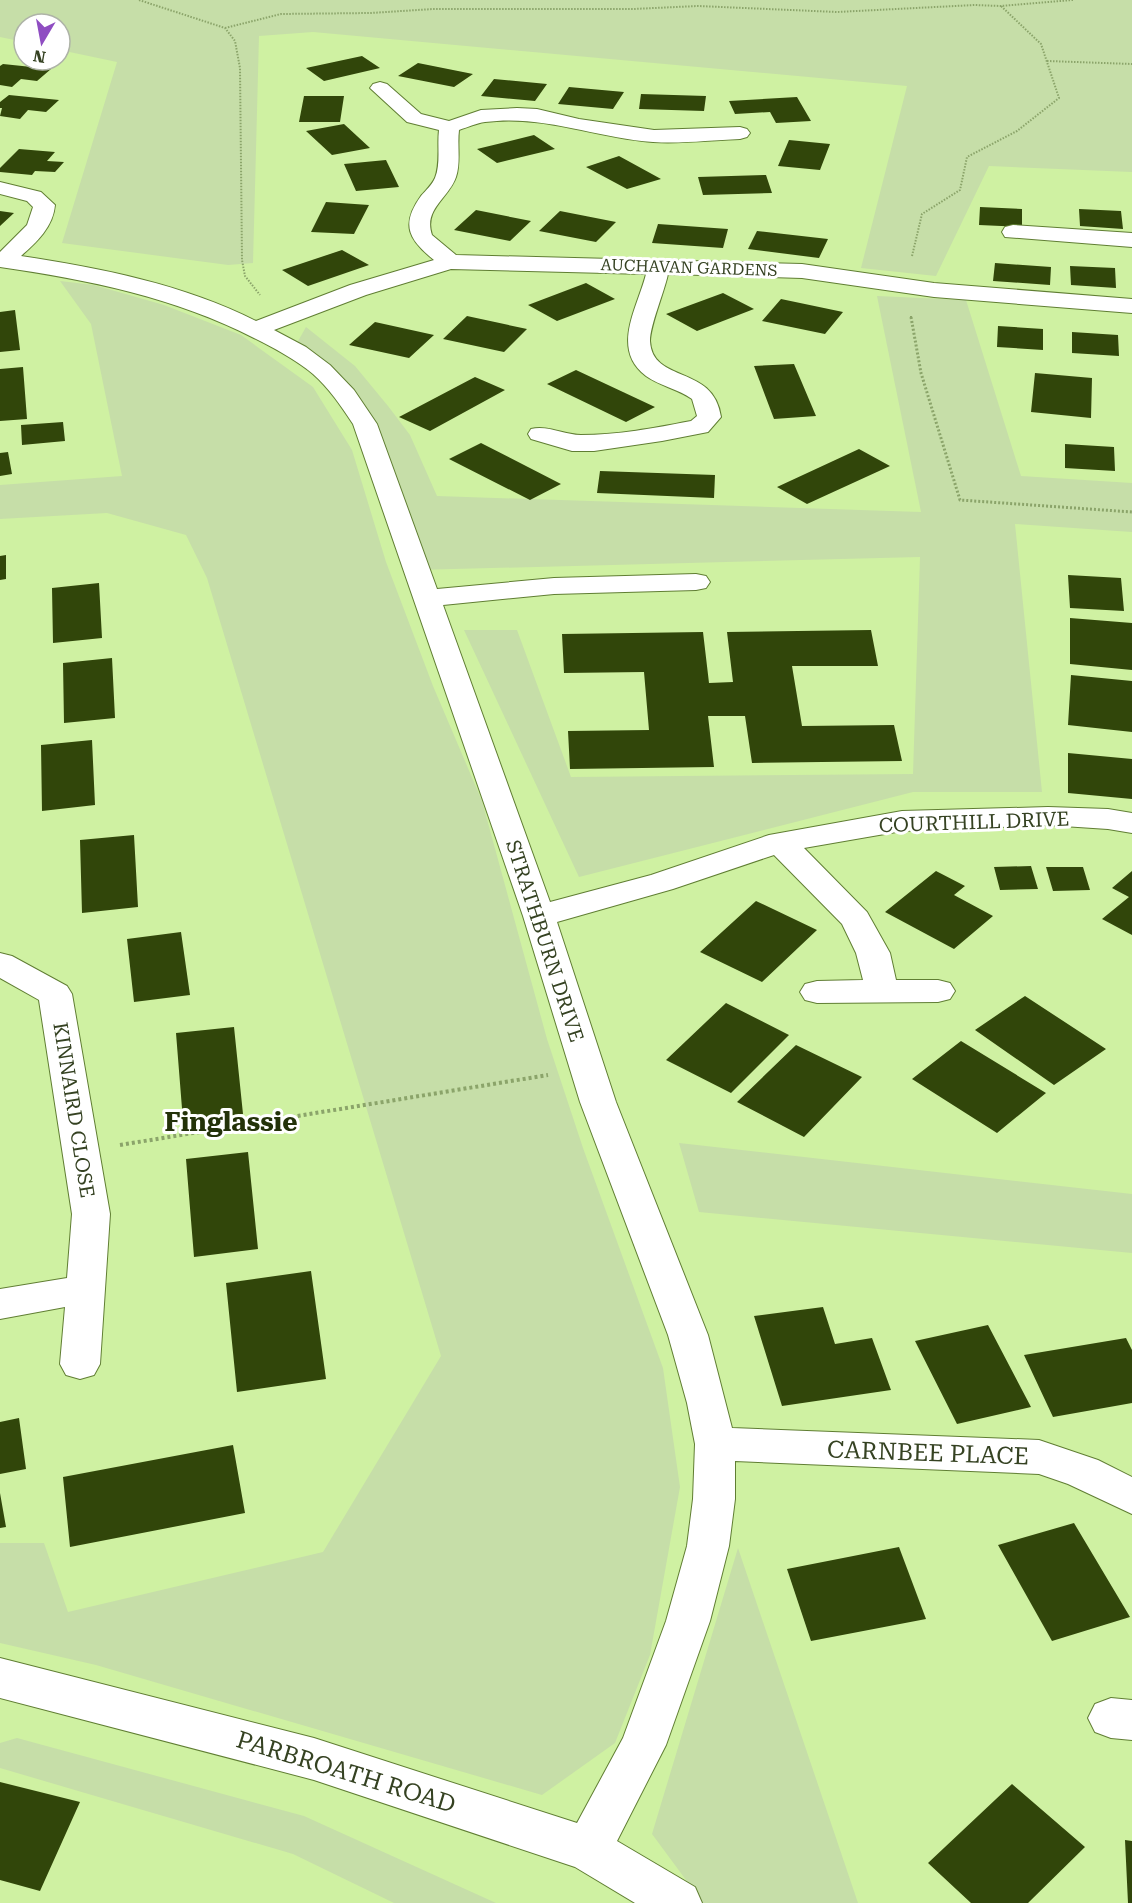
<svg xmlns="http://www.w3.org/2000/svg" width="1132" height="1903" viewBox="0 0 1132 1903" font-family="'Roboto Serif',serif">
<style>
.green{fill:#c6dea8}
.building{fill:#31460a}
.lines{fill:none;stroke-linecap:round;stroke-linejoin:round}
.minor-casing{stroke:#607e33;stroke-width:2}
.path-far2{stroke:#8ba46a;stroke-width:2;stroke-dasharray:1.5 1.5;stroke-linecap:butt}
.path-far1{stroke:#8ba46a;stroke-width:3;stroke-dasharray:2 2;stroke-linecap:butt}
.path{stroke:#8ba46a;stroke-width:4;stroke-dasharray:3 3;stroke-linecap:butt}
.minor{fill:#fff;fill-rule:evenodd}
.labels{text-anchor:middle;stroke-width:6;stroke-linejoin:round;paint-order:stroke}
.far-street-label{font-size:16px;fill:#354222;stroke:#fff}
.street-label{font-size:20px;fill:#354222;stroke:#fff}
.near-street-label{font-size:24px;fill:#354222;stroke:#fff}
.district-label{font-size:26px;font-weight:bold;fill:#233209;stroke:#fff}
</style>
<rect width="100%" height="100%" fill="#cff1a2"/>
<path class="green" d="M 0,0 L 1132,0 L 1132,172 L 989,166 L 936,276 L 861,268 L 907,86 L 313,32 L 259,36 L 253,263 L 228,265 L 62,243 L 117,62 L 60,50 L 60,24 L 24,24 L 24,42 L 0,37 Z
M 60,281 L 94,285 L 164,305 L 241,335 L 313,387 L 352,450 L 386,562 L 433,686 L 482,801 L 547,1039 L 583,1148 L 663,1368 L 680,1487 L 650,1655 L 615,1743 L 542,1795 L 96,1665 L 0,1643 L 0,1543 L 44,1543 L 68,1612 L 323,1552 L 441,1356 L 207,578 L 186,535 L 107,513 L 0,519 L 0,485 L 122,476 L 91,324 Z
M 877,296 L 966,300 L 1021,476 L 1132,483 L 1132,532 L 1015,524 L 1042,792 L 913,792 L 579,877 L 464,630 L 517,630 L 571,777 L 913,774 L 920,557 L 416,570 L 365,424 L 293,350 L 306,327 L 355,366 L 388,406 L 410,435 L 437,496 L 921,512 Z
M 679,1143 L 1132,1194 L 1132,1253 L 699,1212 Z
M 738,1548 L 858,1903 L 703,1903 L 652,1834 Z
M 17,1738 L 304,1816 L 496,1903 L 394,1903 L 293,1854 L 0,1768 L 0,1743 Z"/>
<path class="building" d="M 362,56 L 380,68 L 324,81 L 306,68 Z
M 418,63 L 473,74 L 454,87 L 398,76 Z
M 3,64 L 51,69 L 37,81 L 21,79 L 12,87 L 0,85 L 0,66 Z
M 494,79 L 547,84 L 535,101 L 481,96 Z
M 569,87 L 624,92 L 613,109 L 558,104 Z
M 641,94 L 706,96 L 704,111 L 639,109 Z
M 9,95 L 59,100 L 46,112 L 28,110 L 20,119 L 0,116 L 2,108 L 0,108 L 0,102 Z
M 304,96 L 344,96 L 340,122 L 299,122 Z
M 797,97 L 811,121 L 776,123 L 770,112 L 735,114 L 729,101 Z
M 344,124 L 370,148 L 332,155 L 306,131 Z
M 534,135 L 555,149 L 497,163 L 477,149 Z
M 789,140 L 830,144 L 820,170 L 778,166 Z
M 19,149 L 55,152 L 47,161 L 64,162 L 55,172 L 35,171 L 32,175 L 0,172 L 0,168 Z
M 619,156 L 661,179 L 627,189 L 586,167 Z
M 386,160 L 399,187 L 356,191 L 344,164 Z
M 766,175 L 772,193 L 703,195 L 698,177 Z
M 326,202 L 369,205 L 354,234 L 311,232 Z
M 980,207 L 1022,209 L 1022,227 L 979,225 Z
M 1079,209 L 1121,211 L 1123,229 L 1080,226 Z
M 476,210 L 531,221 L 510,241 L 454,230 Z
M 0,211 L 14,213 L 0,226 Z
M 560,211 L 616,222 L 596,242 L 539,231 Z
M 658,224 L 728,229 L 723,248 L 652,243 Z
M 757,231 L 828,239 L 819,258 L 748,249 Z
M 342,250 L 369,265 L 308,286 L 282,270 Z
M 995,263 L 1051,267 L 1050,285 L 993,281 Z
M 1070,266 L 1115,268 L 1116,288 L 1071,285 Z
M 586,283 L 615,299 L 557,321 L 528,305 Z
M 723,293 L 754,309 L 697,331 L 666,314 Z
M 781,299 L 843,312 L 825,334 L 762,321 Z
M 15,310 L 20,350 L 0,352 L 0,312 Z
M 467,316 L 527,329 L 504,352 L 443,339 Z
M 375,322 L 434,335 L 409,358 L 349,345 Z
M 998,326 L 1043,329 L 1043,350 L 997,347 Z
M 1072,332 L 1118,335 L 1119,356 L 1072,353 Z
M 794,364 L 816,416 L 774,419 L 754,366 Z
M 23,367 L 27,419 L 0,421 L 0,369 Z
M 576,370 L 655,407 L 626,422 L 547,384 Z
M 1035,373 L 1092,378 L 1091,418 L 1031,412 Z
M 475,377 L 505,390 L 430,431 L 399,417 Z
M 63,422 L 65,441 L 22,445 L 21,425 Z
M 481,443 L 561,484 L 530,500 L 449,459 Z
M 1065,444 L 1114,447 L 1115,471 L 1065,468 Z
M 859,449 L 890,466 L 807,504 L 777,487 Z
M 8,452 L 12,474 L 0,476 L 0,453 Z
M 600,471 L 715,475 L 714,498 L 597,493 Z
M 6,555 L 6,579 L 0,580 L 0,556 Z
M 1068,575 L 1121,578 L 1124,611 L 1070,608 Z
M 99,583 L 102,638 L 53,643 L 52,588 Z
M 1070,618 L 1132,623 L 1132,670 L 1070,664 Z
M 871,630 L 878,666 L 792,666 L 802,726 L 894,725 L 902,761 L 752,763 L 745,716 L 708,716 L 714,767 L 570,769 L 568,731 L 649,730 L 644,672 L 564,673 L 562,634 L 703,632 L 709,683 L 733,682 L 727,632 Z
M 112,658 L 115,718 L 64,723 L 63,663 Z
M 1071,675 L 1132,681 L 1132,732 L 1068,725 Z
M 92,740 L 95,805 L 42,811 L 41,745 Z
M 1068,753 L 1132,759 L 1132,799 L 1068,793 Z
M 134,835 L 138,907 L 82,913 L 80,840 Z
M 1031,866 L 1038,889 L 1000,890 L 994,867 Z
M 1046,867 L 1083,867 L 1090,890 L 1053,891 Z
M 936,871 L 965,886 L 954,895 L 993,916 L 954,949 L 885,912 Z
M 1132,871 L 1132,935 L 1102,919 L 1129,897 L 1112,888 Z
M 756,901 L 817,930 L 762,982 L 700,952 Z
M 181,932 L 190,995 L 134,1002 L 127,939 Z
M 1025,996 L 1106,1049 L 1054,1085 L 975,1030 Z
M 726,1003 L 789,1035 L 731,1093 L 666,1060 Z
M 234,1027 L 243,1114 L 183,1121 L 176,1033 Z
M 961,1041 L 1046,1093 L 997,1133 L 912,1079 Z
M 796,1045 L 862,1077 L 804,1137 L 737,1102 Z
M 248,1152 L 258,1249 L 194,1257 L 186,1159 Z
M 311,1271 L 326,1379 L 237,1392 L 226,1283 Z
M 823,1307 L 835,1344 L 872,1338 L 891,1390 L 782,1406 L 754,1316 Z
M 988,1325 L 1031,1407 L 957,1424 L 915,1341 Z
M 1126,1338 L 1132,1350 L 1132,1403 L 1053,1417 L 1024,1355 Z
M 19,1418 L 26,1469 L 0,1474 L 0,1422 Z
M 233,1445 L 245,1513 L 70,1547 L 63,1477 Z
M 0,1493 L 6,1527 L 0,1528 Z
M 1074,1523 L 1130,1617 L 1052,1641 L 998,1545 Z
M 899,1547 L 926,1619 L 811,1641 L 787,1569 Z
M 0,1782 L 80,1802 L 40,1891 L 0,1880 Z
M 1012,1784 L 1085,1847 L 1028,1903 L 971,1903 L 928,1863 Z
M 1125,1840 L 1132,1841 L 1132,1903 L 1128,1903 Z"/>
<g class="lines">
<g class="minor-casing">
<path id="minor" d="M 380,82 L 387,84 L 421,114 L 449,121 L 481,110 L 517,108 L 537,109 L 579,119 L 654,130 L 740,127 L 747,129 L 750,133 L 747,137 L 740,139 C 712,140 681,144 653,142 C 597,138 542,114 485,122 C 477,123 468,127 459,130 C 457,146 461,162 456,177 C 449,198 423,209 432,235 L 456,255 L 802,264 L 934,283 L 1132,299 L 1132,313 L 934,297 L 802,278 L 668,274 C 664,293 650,325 650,341 C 652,384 714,364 721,417 L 708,432 L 662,441 L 594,451 L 572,451 L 531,439 L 528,434 L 531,429 C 548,425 564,435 581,435 C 617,435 655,428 691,421 L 697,416 L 692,399 C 678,389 660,386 646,376 C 610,349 638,307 646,274 L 451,269 L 366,295 L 274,330 L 306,347 L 330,365 L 354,390 L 377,424 L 437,589 L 554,578 L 696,574 L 706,576 L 710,582 L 706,588 L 696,590 L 554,594 L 443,605 L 550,902 L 651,875 L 769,835 L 902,811 L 1048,807 L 1108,809 L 1132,813 L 1132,833 L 1108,829 L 1048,825 L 902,831 L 804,848 L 867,912 L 890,953 L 896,980 L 938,980 L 950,983 L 955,991 L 950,999 L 938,1002 L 817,1003 L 805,1000 L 800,992 L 805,984 L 817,981 L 863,980 L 856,953 L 842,924 L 774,855 L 673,889 L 557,922 L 616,1102 L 708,1335 L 732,1428 L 1039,1440 L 1098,1460 L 1132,1477 L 1132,1514 L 1068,1484 L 1039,1474 L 735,1461 L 735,1499 L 729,1546 L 710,1621 L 666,1745 L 617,1841 L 695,1887 L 702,1903 L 635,1903 L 575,1867 L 314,1780 L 0,1698 L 0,1658 L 314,1738 L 577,1823 L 623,1738 L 666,1621 L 687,1546 L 693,1499 L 695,1444 L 687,1403 L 668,1335 L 580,1102 L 523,916 L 353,424 C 341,406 329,388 313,374 C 295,359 274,348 254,338 C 174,297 89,280 0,267 L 0,252 L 27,225 L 33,207 L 27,201 L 0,194 L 0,182 L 41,192 L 55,205 C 53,227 37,242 21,256 C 100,268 183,284 256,321 L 350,285 L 434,260 C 409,240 400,225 421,196 C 426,190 432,185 435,178 C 441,163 437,146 439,130 L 407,122 L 370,88 L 373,84 Z
M 1013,225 L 1132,233 L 1132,247 L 1005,237 L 1002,232 L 1005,227 Z
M 0,953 L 12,956 L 67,986 L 72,994 L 110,1214 L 100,1364 L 94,1375 L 80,1379 L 66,1375 L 60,1364 L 65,1307 L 0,1319 L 0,1289 L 67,1278 L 72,1214 L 39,1000 L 0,978 Z
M 1111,1698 L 1132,1700 L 1132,1740 L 1111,1738 L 1095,1732 L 1088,1718 L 1095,1704 Z"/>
</g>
<path class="path-far2" d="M 139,0 L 225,28 L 235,41 L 240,68 L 242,260 L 245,276 L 260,295
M 225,28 L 281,14 L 371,13 L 433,9 L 633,9 L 698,6 L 837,12 L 975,5 L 1000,6 L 1073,0
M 1047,61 L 1132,64
M 912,256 L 922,214 L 960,190 L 967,157 L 1017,131 L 1059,98 L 1041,44 L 1001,6
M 911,316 L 911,319"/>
<path class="path-far1" d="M 911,317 L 921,373 L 960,500 L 1132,512"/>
<path class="path" d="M 120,1145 L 548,1075"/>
<use href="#minor" class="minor"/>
</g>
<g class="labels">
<g class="far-street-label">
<text transform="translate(689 267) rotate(2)" y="6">AUCHAVAN GARDENS</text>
</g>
<g class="street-label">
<text transform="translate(974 822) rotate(-2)" y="7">COURTHILL DRIVE</text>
<text transform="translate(545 941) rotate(72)" y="7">STRATHBURN DRIVE</text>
<text transform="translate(74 1110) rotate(81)" y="7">KINNAIRD CLOSE</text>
</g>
<g class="near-street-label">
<text transform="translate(928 1453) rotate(2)" y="8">CARNBEE PLACE</text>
<text transform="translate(346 1772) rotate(17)" y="8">PARBROATH ROAD</text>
</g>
<g class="district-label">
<text x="231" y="1131">Finglassie</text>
</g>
</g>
<g transform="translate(42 42) rotate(190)"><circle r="28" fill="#ffffff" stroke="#aeb3a7" stroke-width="1.5"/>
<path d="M0-4.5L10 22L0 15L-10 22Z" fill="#8f4dc2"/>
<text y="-9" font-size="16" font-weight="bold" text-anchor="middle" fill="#354222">N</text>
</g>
</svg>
